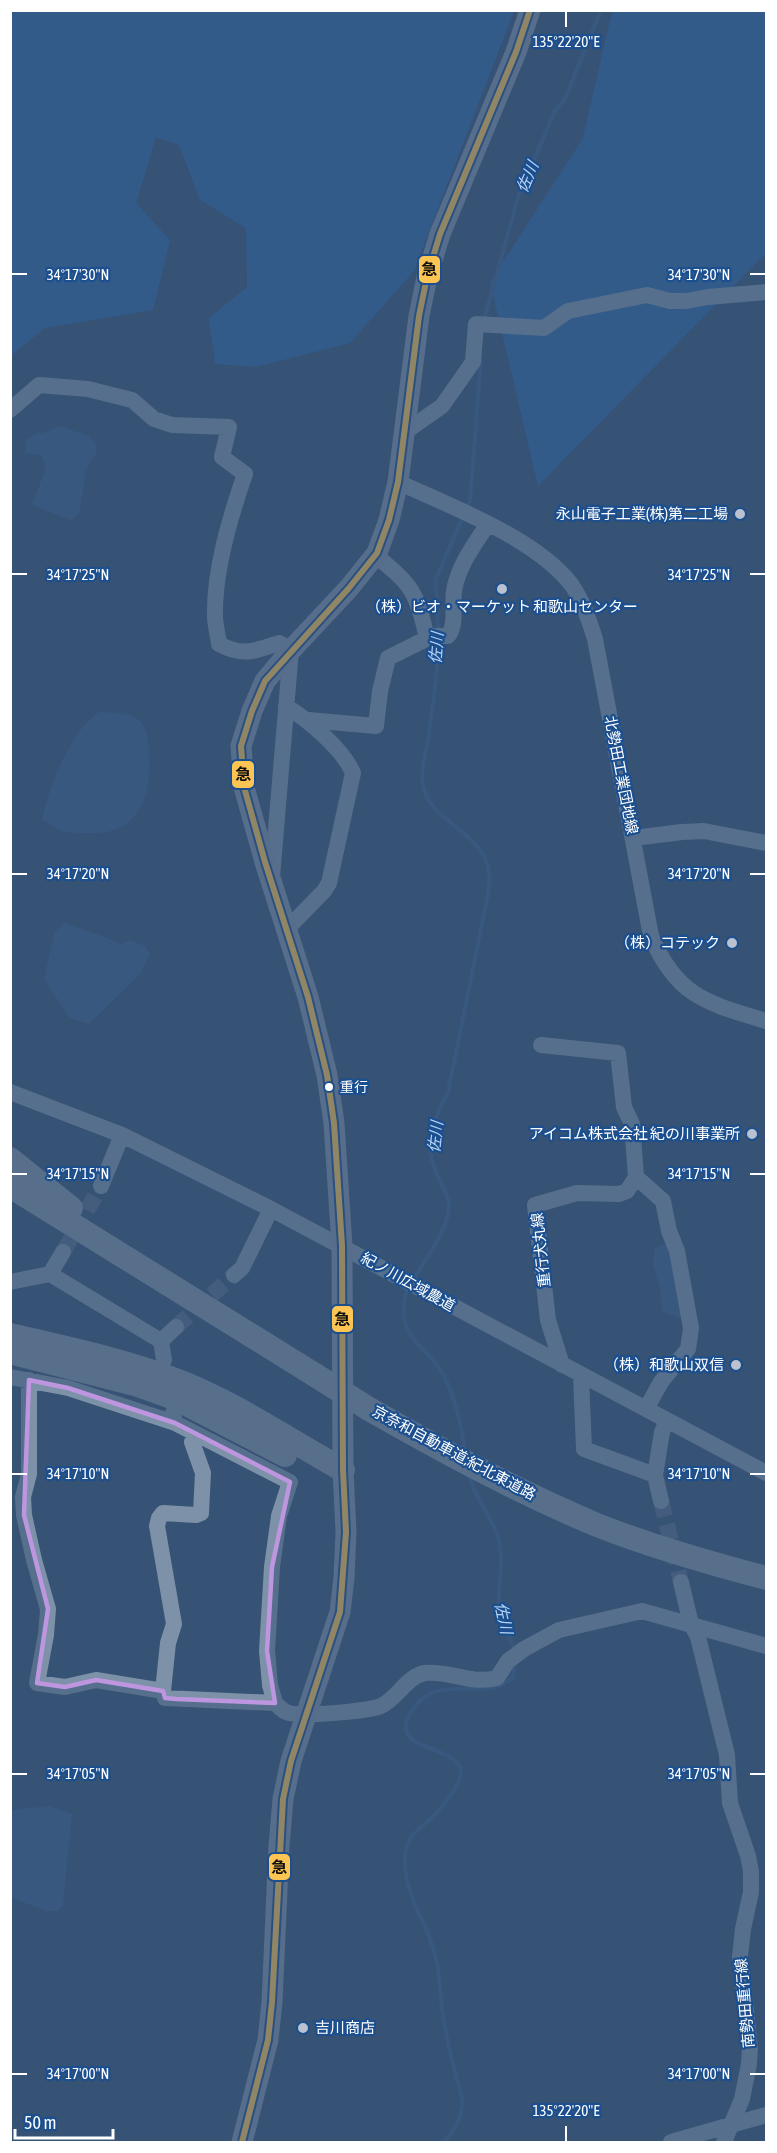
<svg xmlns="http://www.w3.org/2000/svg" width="777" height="2153" viewBox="0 0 777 2153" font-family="'Asap Condensed','Noto Sans JP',sans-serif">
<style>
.green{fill:#2f66a5}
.water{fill:#3b618d}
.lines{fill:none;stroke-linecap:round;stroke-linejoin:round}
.stream{stroke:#3b618d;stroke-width:4}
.minor-tunnel{stroke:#546c89;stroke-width:16;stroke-dasharray:16 8;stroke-linecap:butt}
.minor{stroke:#7d92a8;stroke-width:16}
.major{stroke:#7d8ea7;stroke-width:21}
.highway{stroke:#7e92a7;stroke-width:24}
.highway-bridge{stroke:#7e92a7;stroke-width:24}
.bus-1-casing{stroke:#1b4f8f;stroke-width:10}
.bus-1{stroke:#fcc553;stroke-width:6}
.marked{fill:none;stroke:#bd96df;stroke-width:4.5;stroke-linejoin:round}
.ticks{fill:none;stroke:#fff;stroke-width:2}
.poi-dot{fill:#b9c2ce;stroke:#1b4f8f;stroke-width:2}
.bus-dot{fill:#fff;stroke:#1b4f8f;stroke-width:2}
.labels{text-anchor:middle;stroke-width:4.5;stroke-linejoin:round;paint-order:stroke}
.bus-label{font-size:14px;fill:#fff;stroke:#1b4f8f;text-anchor:start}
.poi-label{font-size:15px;fill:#fff;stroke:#1b4f8f;text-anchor:end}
.street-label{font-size:15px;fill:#fff;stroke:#1b4f8f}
.water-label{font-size:16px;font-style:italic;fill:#b5d3f5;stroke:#1b4f8f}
.ticks-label{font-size:15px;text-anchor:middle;fill:#fff;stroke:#1b4f8f;stroke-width:4.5;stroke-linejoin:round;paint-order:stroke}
.line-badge{stroke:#1b4f8f;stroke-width:2}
.pale-badge-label{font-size:16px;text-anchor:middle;font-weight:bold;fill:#111}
</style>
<rect width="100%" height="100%" fill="#365274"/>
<path class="green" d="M 11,10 L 514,10 L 514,11 L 414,271 L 350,343 L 256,367 L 215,364 L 209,318 L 247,287 L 246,228 L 200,200 L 179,145 L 156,137 L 136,203 L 170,240 L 153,310 L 45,328 L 11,356 Z
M 612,11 L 766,11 L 766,253 L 538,486 L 490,282 L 583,138 Z"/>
<path class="water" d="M 60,426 L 89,436 L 96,443 L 96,454 L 87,467 L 79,514 L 71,520 L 32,505 L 46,468 L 41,455 L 25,453 L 27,439 L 37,433 L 43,433 Z
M 99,712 C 111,713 129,712 139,720 C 147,726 148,741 149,750 C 153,796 139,837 85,833 C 78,833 69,833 62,831 C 55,828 49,823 42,820 C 49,787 70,731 99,712 Z
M 64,923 C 84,931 104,935 121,945 L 130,940 L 145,946 L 150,953 L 141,973 L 89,1024 L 70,1018 L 44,979 L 54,933 Z
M 668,1243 L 682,1318 L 680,1318 L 662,1312 L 660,1287 L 653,1266 L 654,1249 Z
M 49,1806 L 72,1814 L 63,1905 L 58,1911 L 47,1911 L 12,1898 L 11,1895 L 11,1810 Z"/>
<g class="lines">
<path class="stream" d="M 484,320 L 519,194 L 555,111 L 565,99 L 601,10
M 467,508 L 470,501 L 481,360
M 438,630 L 436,579 L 463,517
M 413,1280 C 425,1260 449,1229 449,1205 C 448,1192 438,1180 434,1167 C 424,1142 436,1114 448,1092 L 488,894 C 489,887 490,878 489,871 C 483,832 431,823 423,786 C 420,768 427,750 429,732 C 433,704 439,669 438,641
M 409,1286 C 404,1296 404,1301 404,1312 C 404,1343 432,1350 444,1376 C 456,1400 461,1425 465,1451
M 469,1473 C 473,1496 491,1515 498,1537 C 505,1560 498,1578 499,1602 C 499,1619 510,1634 514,1651
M 444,2142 C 454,2130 462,2120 462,2102 C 462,2095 459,2087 457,2080 C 453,2063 448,2045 445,2027 C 439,2002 442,1976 434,1951 C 425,1919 405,1896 405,1861 C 405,1856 406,1848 408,1843 C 411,1834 420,1829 426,1823 C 437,1814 462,1785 461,1771 C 457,1744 386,1752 411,1712 C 431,1677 465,1694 497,1687 C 503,1685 508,1681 513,1678 L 515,1661"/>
<path class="minor-tunnel" d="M 63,1252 L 101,1186
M 176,1327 L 234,1275
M 661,1501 L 681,1582"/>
<path class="minor" d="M 10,410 L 39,385 L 88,389 L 132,400 L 154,419 L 172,425 L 229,427 L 222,457 L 245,474 C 230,517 214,570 215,616 C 215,625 218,635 219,644 C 243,657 255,651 279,643 L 291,650 L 272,877
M 405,432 L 442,406 L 473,362 L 476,324 L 544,328 L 568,311 L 647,295 L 670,301 L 686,301 L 708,297 L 766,292
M 398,482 C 451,507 534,537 571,584 C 583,601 589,620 595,639 L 651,936 C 677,997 707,1003 766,1021
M 375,555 C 410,584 416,589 426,634 L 431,636 L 448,636 C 457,626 452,604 454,591 C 458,566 474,545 488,524
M 286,706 C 308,720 343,749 353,773 L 329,883 L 324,891 L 286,930
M 308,720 L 376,726 L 380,691 L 388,658 L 424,640 L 426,634
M 634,838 L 682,832 L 704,831 L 766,843
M 541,1045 L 618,1053 L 624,1107 L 632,1124 L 636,1177 L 663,1201 L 669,1231 L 677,1251 L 691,1328 L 688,1349 L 661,1382 L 646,1409
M 10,1092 L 122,1135 L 271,1209 L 766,1473
M 101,1186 L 122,1135
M 50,1274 L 161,1341
M 234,1275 L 242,1268 L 271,1209
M 10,1282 L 50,1274 L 63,1252
M 164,1360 L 161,1341 L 176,1327
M 562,1365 L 548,1320 L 535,1205 L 577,1193 L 619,1194 L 627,1191 L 636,1177
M 581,1376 L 584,1449 L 655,1475 L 661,1501
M 10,1377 L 68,1388 L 175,1423
M 29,1380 L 29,1474 L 23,1497 L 24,1515 L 34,1560 L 48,1609 L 46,1635 L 37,1683 L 65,1687 L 96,1680 L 163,1691
M 173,1413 L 175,1423 L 290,1482 L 279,1516 L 272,1567 L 267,1651 L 270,1685 L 275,1703
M 195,1434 L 192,1442 L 203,1473 L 201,1513 L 196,1515 L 163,1513 L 159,1518 L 157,1526 L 174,1624 L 168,1643 L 163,1691 L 165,1698 L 275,1703 C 278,1706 282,1710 286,1712 C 297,1718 368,1711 381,1706 C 397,1699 407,1676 425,1673 C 449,1670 470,1685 497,1678 L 508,1661 L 524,1649 L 559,1630 L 642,1611 L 766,1646
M 655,1475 L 662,1432 L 667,1420
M 681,1582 L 691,1624 L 698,1637 L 727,1755 L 730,1803 L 748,1856 L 751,1871 L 751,1892 L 743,1929 L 740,1956 L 750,2048 L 749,2064 L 742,2099 L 724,2142
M 671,2142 L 766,2115"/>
<path class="major" d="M 242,2142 L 268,2040 L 272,2002 L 279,1846 L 283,1799 L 291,1761 L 340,1612 L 344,1578 L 346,1532 L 343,1470 L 342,1246 L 334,1123 L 327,1075 L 308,997 L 265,862 L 244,787 L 241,746 L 252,711 L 265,681 L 291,650 L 349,588 L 377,553 L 389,520 L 398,482 L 419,316 L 427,277 L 440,234 L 516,52 L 530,10"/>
<path class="highway" d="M 10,1159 L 71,1208
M 10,1186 L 315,1375
M 10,1335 C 66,1348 124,1360 178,1381 C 235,1403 289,1440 343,1470
M 10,1352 L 135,1384 L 177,1399 L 285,1455
M 369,1409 C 443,1451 518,1492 597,1525 C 652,1547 709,1563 766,1578"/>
<path class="highway-bridge" d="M 315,1375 L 369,1409"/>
<g class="bus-1-casing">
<path id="bus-1" d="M 242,2142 L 268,2040 L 272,2002 L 283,1799 L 291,1761 L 340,1612 L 346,1532 L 343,1470 L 342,1246 L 334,1123 L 327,1075 L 308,997 L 265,862 L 244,787 L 241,746 L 252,711 L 265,681 L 349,588 L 377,553 L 389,520 L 398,482 L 419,316 L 427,277 L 440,234 L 516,52 L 530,10"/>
</g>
<use href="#bus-1" class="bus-1"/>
</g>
<path d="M0 0H777V2153H0ZM 29,1380 L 68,1388 L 175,1423 L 290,1482 L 272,1567 L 267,1651 L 275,1703 L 176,1699 L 165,1698 L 163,1691 L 96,1680 L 65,1687 L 37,1683 L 48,1609 L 24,1515 Z" fill="#365274" fill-opacity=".55" fill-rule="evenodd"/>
<path class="marked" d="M 29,1380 L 68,1388 L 175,1423 L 290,1482 L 272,1567 L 267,1651 L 275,1703 L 176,1699 L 165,1698 L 163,1691 L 96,1680 L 65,1687 L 37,1683 L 48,1609 L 24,1515 Z"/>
<path class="ticks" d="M 566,12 L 566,27M 12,274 L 27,274M 750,274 L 765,274M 12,574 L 27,574M 750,574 L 765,574M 12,874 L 27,874M 750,874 L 765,874M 12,1174 L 27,1174M 750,1174 L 765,1174M 12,1474 L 27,1474M 750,1474 L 765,1474M 12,1774 L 27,1774M 750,1774 L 765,1774M 12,2074 L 27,2074M 750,2074 L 765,2074M 566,2126 L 566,2141"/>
<g class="poi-dot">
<circle cx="740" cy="514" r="6"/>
<circle cx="502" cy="589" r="6"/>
<circle cx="732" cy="943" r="6"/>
<circle cx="752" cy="1134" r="6"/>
<circle cx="736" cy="1365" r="6"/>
<circle cx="303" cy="2028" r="6"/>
</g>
<circle class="bus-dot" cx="329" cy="1087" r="5"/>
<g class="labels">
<g class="bus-label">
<text x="340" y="1092">重行</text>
</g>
<g class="poi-label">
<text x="728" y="519">永山電子工業(株)第二工場</text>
<text x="502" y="612" text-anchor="middle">（株）ビオ・マーケット 和歌山センター</text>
<text x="720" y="948">（株）コテック</text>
<text x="740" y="1139">アイコム株式会社 紀の川事業所</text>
<text x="724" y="1370">（株）和歌山双信</text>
<text x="315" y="2033" text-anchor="start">吉川商店</text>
</g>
<g class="street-label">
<text transform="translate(621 775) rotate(79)" y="5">北勢田工業団地線</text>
<text transform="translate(541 1250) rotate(-96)" y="5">重行犬丸線</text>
<text transform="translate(408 1282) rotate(29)" y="5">紀ノ川広域農道</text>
<text transform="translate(454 1453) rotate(28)" y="5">京奈和自動車道;紀北東道路</text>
<text transform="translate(745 2003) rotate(-95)" y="5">南勢田重行線</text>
</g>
<g class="water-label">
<text transform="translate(527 177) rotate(-67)" y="6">佐川</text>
<text transform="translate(436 648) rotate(-86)" y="6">佐川</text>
<text transform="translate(435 1137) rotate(-84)" y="6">佐川</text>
<text transform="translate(504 1618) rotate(78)" y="6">佐川</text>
</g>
</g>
<g class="ticks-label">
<text x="566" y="47">135°22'20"E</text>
<text x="78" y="280">34°17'30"N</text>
<text x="699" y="280">34°17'30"N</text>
<text x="78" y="580">34°17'25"N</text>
<text x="699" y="580">34°17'25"N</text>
<text x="78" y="879">34°17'20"N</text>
<text x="699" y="879">34°17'20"N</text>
<text x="78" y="1179">34°17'15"N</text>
<text x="699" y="1179">34°17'15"N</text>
<text x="78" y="1479">34°17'10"N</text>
<text x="699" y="1479">34°17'10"N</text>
<text x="78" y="1779">34°17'05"N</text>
<text x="699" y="1779">34°17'05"N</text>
<text x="78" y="2079">34°17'00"N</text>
<text x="699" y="2079">34°17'00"N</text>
<text x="566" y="2116">135°22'20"E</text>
</g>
<g class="line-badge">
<rect x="418" y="255" width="23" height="29" rx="6" fill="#fcc553"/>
<rect x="231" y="760" width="24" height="29" rx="6" fill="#fcc553"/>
<rect x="331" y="1305" width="23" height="28" rx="6" fill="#fcc553"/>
<rect x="268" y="1853" width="23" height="28" rx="6" fill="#fcc553"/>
</g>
<g class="pale-badge-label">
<text x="429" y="275">急</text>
<text x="243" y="780">急</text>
<text x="342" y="1325">急</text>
<text x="279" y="1873">急</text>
</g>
<rect width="777" height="2153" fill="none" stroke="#ffffff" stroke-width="24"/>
<path d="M15 2129v9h98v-9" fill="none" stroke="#ffffff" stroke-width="3"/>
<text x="24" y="2129" font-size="18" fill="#ffffff" stroke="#1b4f8f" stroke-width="4.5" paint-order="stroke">50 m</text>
</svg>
